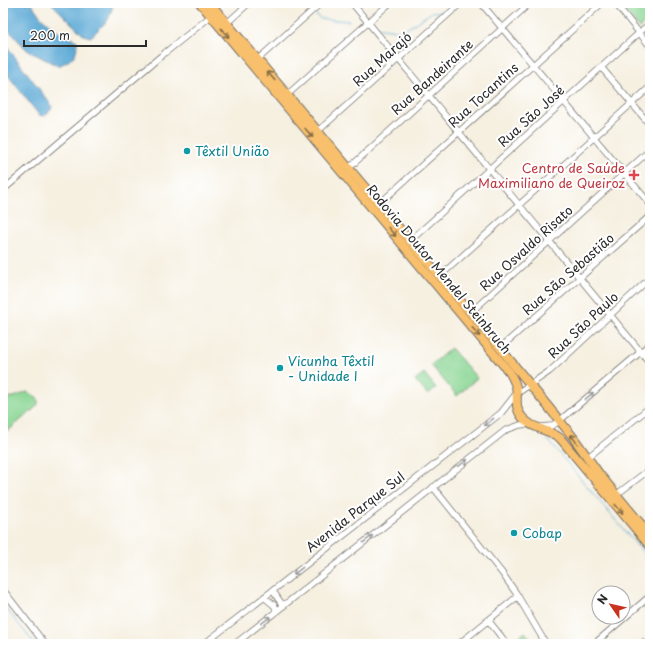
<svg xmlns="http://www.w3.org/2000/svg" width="653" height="647" viewBox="0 0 653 647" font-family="'Playpen Sans',sans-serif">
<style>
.green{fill:#89d593;stroke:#5a805f}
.water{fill:#5daad6;stroke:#446a80}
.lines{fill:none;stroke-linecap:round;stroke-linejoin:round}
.stream{stroke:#5daad6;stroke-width:1}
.minor-casing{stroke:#72706b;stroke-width:7}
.highway-casing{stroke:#72706b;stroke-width:10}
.minor{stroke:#fff;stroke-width:5.5}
.highway{stroke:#f8bf6c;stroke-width:8}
.oneway{stroke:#876e48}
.oneway2{stroke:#a0a0a0}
.culture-dot{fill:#0f9aa8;stroke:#fff;stroke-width:1.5}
.health-dot{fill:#e0444e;stroke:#fff;stroke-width:1.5}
.labels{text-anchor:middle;stroke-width:4;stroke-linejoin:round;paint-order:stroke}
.street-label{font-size:13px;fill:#2b2b2b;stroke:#fff}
.culture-label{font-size:13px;fill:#0d838f;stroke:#fff;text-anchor:start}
.health-label{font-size:13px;fill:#be3a42;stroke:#fff;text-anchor:end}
</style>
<rect width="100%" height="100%" fill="#fff"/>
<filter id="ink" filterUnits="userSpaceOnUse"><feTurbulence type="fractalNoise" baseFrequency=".025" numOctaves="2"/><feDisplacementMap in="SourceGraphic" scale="8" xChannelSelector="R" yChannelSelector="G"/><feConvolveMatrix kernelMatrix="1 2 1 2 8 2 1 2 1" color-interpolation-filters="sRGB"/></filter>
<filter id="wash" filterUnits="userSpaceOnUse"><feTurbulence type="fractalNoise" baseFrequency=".012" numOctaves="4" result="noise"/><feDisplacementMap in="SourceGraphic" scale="16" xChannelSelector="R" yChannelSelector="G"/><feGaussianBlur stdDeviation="0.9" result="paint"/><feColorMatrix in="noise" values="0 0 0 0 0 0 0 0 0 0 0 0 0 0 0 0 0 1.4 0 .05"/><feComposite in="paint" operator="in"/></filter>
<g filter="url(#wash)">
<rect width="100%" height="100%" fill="#f6f0e1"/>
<path class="green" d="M 619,3 L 650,3 L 650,18 L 639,28 Z
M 451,348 L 477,378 L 457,396 L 431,365 Z
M 424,373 L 436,388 L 428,395 L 415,380 Z
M 27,392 L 38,399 L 38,404 L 35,408 L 3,435 L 3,398 L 14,397 Z
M 525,632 L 535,644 L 516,644 L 514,641 Z"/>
<path class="water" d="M 8,3 L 31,3 L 41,17 L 58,32 L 77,41 C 78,57 71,60 58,66 L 27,50 L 3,24 L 3,7 Z
M 51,3 L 110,3 L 113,6 L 108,20 L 91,37 L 83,35 Z
M 3,41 L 52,106 L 51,110 L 44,116 L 39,115 L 3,69 Z"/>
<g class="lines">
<path class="stream" d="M 302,3 L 309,7
M 314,13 L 321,19 L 349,21
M 376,27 L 403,31 L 432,12 L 445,11
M 547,439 L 650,561
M 3,605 L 35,644"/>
</g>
</g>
<g filter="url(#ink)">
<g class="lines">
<g class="minor-casing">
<path id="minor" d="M 352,3 L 650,363
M 481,3 L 650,204
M 615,3 L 650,46
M 227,23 L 249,3
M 257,60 L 321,3
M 601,67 L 650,125
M 287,95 L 390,3
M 318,131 L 461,3
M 349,168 L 530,3
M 3,190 L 161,56 L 211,16
M 379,204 L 602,3
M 410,241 L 650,23
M 439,277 L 650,87
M 470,313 L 650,150
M 500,348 L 650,216
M 540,427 L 551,426 L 558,422 L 650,344
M 587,458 L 650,407
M 433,487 L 502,573 L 516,593 L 546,644
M 616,495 L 650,469
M 3,590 L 45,644
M 273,591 L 281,603 L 285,605
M 264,597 L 275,606 L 276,612
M 488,620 L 507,644
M 466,638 L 471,644
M 644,642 L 646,644
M 204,644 L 501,413 L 516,394 L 550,371 L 650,278
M 235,644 L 506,430 L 520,425 L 530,424
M 459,644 L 518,596
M 594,644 L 650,596"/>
</g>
<g class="highway-casing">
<path id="highway" d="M 200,3 L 510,373 C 512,377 515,382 516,387 C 519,397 513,406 522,417 C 531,429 549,429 560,438 L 650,546
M 210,3 L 500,348 L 573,437 L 600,475 L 650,535"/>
</g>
<use href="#minor" class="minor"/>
<use href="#highway" class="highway"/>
</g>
<defs><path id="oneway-shaft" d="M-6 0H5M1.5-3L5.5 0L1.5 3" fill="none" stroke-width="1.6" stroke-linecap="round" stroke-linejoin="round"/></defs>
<g class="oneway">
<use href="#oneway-shaft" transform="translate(225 33) rotate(50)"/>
<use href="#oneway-shaft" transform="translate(271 76) rotate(-130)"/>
<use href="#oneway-shaft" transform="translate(309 133) rotate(50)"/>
<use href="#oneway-shaft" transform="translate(392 232) rotate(50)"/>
<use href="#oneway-shaft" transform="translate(476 332) rotate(50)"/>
<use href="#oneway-shaft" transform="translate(574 439) rotate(-126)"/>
<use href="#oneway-shaft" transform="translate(619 509) rotate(50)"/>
</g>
<g class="oneway2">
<use href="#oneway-shaft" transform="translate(589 396) rotate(-40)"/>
<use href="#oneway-shaft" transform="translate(489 422) rotate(142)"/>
<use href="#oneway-shaft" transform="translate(463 463) rotate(-38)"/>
<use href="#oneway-shaft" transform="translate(368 539) rotate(-38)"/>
<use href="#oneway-shaft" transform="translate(298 571) rotate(142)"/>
<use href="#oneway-shaft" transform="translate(266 620) rotate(-38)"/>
</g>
</g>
<g class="culture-dot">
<circle cx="187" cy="151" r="4"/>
<circle cx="280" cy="368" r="4"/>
<circle cx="514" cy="533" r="4"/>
</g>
<path class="health-dot" d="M632 169h4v4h4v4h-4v4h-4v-4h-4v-4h4z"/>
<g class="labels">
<g class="street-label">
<text transform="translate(382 59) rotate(-42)" y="5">Rua Marajó</text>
<text transform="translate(432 77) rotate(-42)" y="5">Rua Bandeirante</text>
<text transform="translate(483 95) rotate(-42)" y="5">Rua Tocantins</text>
<text transform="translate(531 116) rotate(-42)" y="5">Rua São José</text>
<text transform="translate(526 248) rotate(-42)" y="5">Rua Osvaldo Risato</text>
<text transform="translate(439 269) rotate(50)" y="5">Rodovia Doutor Mendel Steinbruch</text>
<text transform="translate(568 274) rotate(-41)" y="5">Rua São Sebastião</text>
<text transform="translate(583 325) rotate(-43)" y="5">Rua São Paulo</text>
<text transform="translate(355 512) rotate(-38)" y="5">Avenida Parque Sul</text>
</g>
<g class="culture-label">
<text x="195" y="156">Têxtil União</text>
<text x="288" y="366">Vicunha Têxtil<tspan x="288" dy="15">- Unidade I</tspan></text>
<text x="522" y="538">Cobap</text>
</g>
<g class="health-label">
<text x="625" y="173">Centro de Saúde<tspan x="625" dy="15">Maximiliano de Queiroz</tspan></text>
</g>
</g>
<rect width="653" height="647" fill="none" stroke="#fff" stroke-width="16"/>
<g transform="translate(611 605) rotate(304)"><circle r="19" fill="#ffffff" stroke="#aaaaaa"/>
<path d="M0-3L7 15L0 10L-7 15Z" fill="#c8321e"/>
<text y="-6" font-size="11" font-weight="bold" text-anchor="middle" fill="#2b2b2b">N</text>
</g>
<path d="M24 40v6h122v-6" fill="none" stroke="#2b2b2b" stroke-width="2"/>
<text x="30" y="40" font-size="12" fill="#2b2b2b" stroke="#ffffff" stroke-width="3" paint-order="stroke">200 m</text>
</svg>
